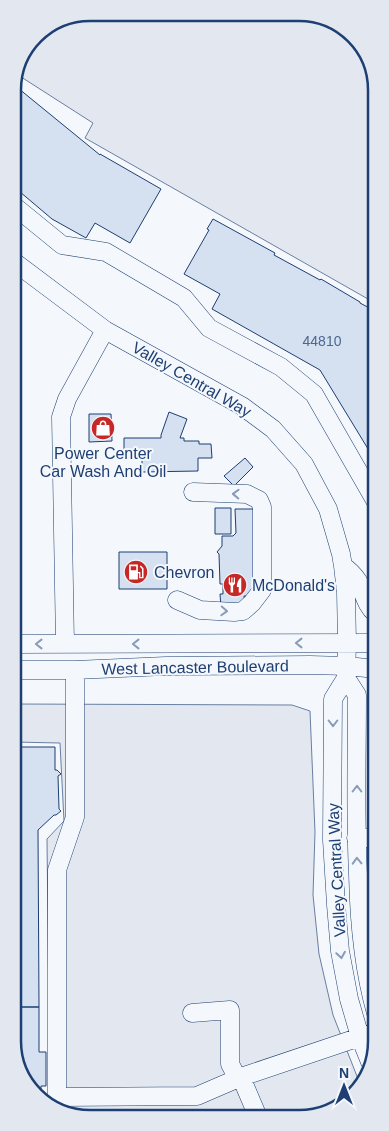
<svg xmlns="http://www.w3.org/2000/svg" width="389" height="1131" viewBox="0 0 389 1131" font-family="Arial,sans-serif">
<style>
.parking{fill:#e3e8f0;stroke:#687fa3}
.building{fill:#d5e0f0;stroke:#1d3f73}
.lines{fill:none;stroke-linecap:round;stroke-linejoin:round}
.minor-casing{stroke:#1d3f73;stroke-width:19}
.minor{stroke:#f4f7fb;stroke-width:18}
.oneway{stroke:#889bb7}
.labels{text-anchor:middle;stroke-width:4;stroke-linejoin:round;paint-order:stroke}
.number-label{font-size:14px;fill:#4b6792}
.street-label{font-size:16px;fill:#1d3f73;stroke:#f4f7fb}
.poi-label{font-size:16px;fill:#1d3f73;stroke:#f4f7fb;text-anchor:start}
.rim{fill:none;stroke:#1d3f73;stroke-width:2.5}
</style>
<rect width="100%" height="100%" fill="#f4f7fb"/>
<path class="parking" d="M 91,13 L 314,14 L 353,35 L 375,75 L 375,303 L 85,138 L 93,123 L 18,75 L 39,32 Z
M 14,704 L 292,705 L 310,711 L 315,832 L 313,895 L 319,954 L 333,1015 L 360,1084 L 357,1092 L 314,1117 L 75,1117 L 50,1103 L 47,839 L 64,821 L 60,743 L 14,742 Z"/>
<path class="building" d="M 13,84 L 100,155 L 100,154 L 161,189 L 130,243 L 95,223 L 86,238 L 52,219 L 13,186 Z
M 213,219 L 275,253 L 274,255 L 320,280 L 321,279 L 360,302 L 360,303 L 375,311 L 376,462 L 320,370 L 212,309 L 220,294 L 184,274 L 209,230 L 207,229 Z
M 169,412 L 187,419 L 180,438 L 184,438 L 184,441 L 199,441 L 199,444 L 211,444 L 212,458 L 198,458 L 198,471 L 142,472 L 142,458 L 124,458 L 124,438 L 161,438 L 161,435 Z
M 89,414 L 111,414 L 112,441 L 89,442 Z
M 245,458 L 253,467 L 234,486 L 224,476 Z
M 215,508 L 231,508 L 231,534 L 215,534 Z
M 235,509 L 260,509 L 253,600 L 250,596 L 244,596 L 245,610 L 221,608 L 220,594 L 223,594 L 223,584 L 220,584 L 219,554 L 217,552 L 222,546 L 222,536 L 233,536 L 236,533 Z
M 119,552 L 167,552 L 167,589 L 119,589 Z
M 14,747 L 55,747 L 55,770 L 57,770 L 61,774 L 58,776 L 59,809 L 61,811 L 56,815 L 54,815 L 38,830 L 39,1007 L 14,1007 Z
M 14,1007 L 39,1007 L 39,1052 L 46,1052 L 46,1086 L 41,1086 L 41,1091 L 43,1091 L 43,1100 L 36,1096 L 14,1056 Z"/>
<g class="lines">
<g class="minor-casing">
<path id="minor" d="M 13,205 L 62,245 L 106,252 L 184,298 L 209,328 L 281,367 L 314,394 L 376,502
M 13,261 L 105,330 L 242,406 L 273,429 L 304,464 L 328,509 L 341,554 L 343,566 L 346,592 L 347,643 L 346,678 L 333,699 L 332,840 L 336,905 L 340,951 L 349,999 L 360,1037 L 370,1062
M 343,566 C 349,570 354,575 358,581 C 364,592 365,605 376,614
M 177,600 L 200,610 L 234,612 L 243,611 L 252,603 L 262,590 L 262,507 L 259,500 L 247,494 L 193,492
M 13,644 L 376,643
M 65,644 L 61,417 L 67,399 L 105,330
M 14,670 L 75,670 L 166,666 L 310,665 L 347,666 L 376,669
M 346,678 L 357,695 C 357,755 355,815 358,874 C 359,921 363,968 376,1013
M 356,838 L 376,838
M 192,1013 L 230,1010 L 230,1064 L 238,1079
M 241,1077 L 258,1117
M 58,1097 L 197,1096 L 241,1077 L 360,1037 L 376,1033
M 57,1107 L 57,870 L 75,817 L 75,670"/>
</g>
<use href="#minor" class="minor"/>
</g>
<defs><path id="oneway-chevron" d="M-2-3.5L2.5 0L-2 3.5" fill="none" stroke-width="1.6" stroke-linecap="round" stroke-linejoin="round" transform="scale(1.25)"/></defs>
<g class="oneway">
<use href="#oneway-chevron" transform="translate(236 494) rotate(-178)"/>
<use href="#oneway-chevron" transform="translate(224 611) rotate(3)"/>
<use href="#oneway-chevron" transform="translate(299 643) rotate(180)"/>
<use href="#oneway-chevron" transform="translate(39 644) rotate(-180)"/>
<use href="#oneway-chevron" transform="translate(136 644) rotate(180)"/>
<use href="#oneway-chevron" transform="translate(333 723) rotate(90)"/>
<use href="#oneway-chevron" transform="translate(357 789) rotate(-90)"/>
<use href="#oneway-chevron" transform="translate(357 861) rotate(-92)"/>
<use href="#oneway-chevron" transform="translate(341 955) rotate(81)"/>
</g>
<defs>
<g id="shop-disc" transform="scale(1.25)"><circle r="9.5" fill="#c62828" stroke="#f4f7fb"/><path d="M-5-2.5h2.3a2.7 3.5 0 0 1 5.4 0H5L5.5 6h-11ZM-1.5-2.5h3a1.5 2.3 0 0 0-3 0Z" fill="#fff"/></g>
<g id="fuel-disc" transform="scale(1.25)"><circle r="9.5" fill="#c62828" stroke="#f4f7fb"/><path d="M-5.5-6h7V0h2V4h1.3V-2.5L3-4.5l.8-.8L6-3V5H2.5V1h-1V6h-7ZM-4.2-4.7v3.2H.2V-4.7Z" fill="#fff"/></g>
<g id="restaurant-disc" transform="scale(1.25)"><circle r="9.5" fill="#c62828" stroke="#f4f7fb"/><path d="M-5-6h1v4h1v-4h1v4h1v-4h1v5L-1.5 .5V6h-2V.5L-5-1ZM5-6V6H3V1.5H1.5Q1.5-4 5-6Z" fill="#fff"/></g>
</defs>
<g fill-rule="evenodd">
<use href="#shop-disc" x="103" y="428"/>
<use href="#fuel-disc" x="136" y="572"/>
<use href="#restaurant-disc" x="235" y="585"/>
</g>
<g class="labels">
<g class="number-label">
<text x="322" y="346">44810</text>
</g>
<g class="street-label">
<text transform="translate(192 379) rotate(30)" y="6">Valley Central Way</text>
<text transform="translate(195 667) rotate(-1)" y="6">West Lancaster Boulevard</text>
<text transform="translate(336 870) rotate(-93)" y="6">Valley Central Way</text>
</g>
<g class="poi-label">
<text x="103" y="459" text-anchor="middle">Power Center<tspan x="103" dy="18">Car Wash And Oil</tspan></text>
<text x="154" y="578">Chevron</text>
<text x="252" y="591">McDonald's</text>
</g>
</g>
<path d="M0 0H389V1131H0ZM90 21H299A69 69 0 0 1 368 90V1041A69 69 0 0 1 299 1110H90A69 69 0 0 1 21 1041V90A69 69 0 0 1 90 21Z" fill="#e3e8f0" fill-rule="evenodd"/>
<path class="rim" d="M90 21H299A69 69 0 0 1 368 90V1041A69 69 0 0 1 299 1110H90A69 69 0 0 1 21 1041V90A69 69 0 0 1 90 21Z"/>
<g transform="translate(344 1086)" stroke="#f4f7fb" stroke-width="4" paint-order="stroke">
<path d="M0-4L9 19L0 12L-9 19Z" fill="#1d3f73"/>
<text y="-8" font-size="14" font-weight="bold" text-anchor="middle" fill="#1d3f73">N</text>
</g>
</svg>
